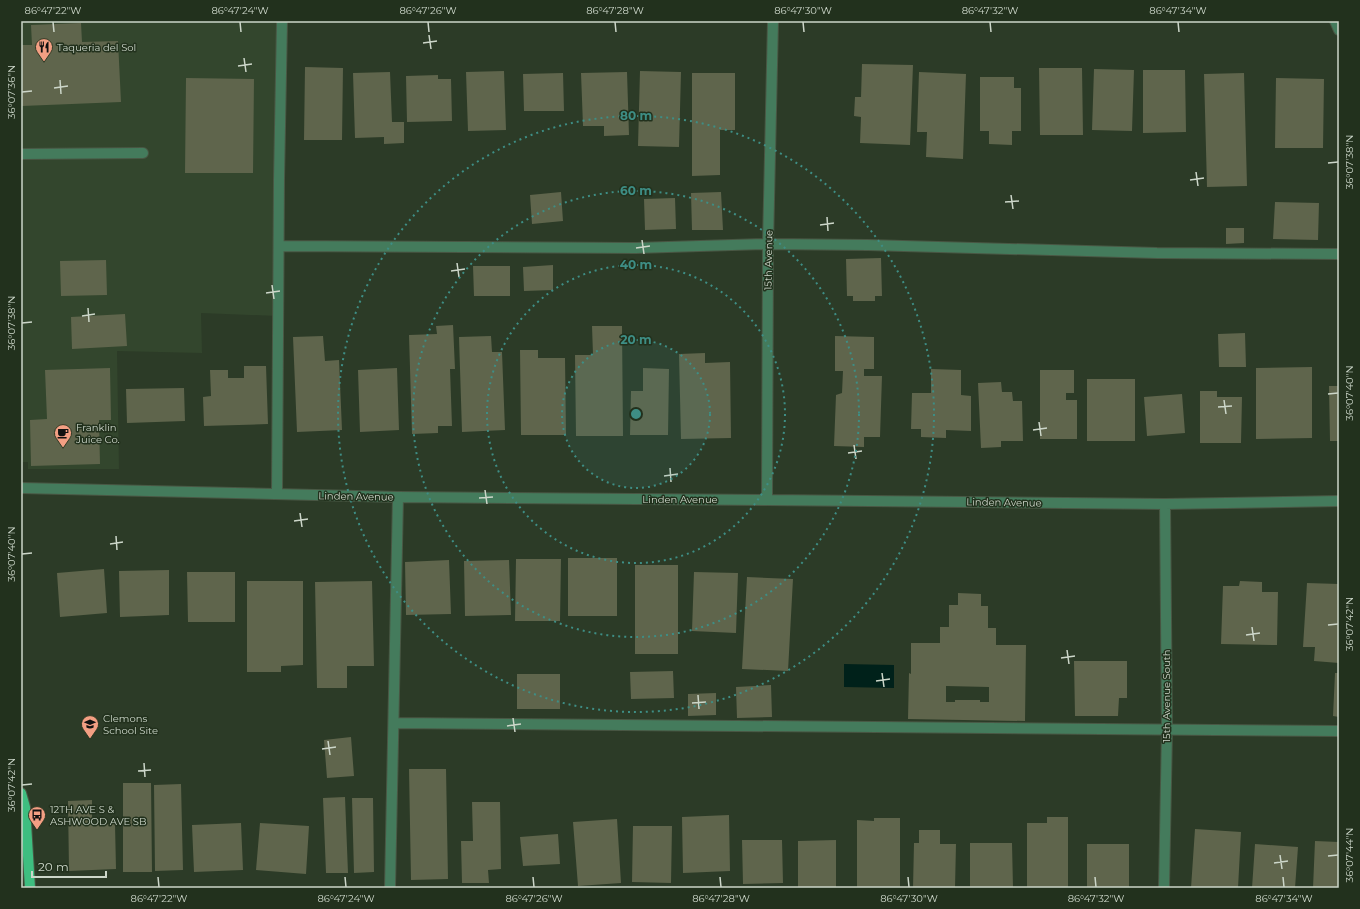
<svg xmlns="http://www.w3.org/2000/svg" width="1360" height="909" viewBox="0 0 1360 909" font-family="Montserrat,sans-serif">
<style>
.built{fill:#33462d}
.water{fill:#00211a}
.building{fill:#5f654c;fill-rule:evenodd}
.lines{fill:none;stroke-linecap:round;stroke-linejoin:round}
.minor-casing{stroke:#495744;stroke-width:12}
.major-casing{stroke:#495744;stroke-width:12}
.minor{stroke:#447b5c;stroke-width:10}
.major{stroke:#3ebe80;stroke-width:10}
.ticks{fill:none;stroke:#ccd6c9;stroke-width:1.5}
.ring{fill:none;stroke:#3e8e85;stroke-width:2;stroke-dasharray:2 4}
.labels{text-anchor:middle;stroke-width:3;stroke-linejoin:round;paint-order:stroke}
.poi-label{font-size:10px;fill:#ccd6c9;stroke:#22311d;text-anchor:start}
.street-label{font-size:10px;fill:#ccd6c9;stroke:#22311d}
.centre{fill:#3e8e85;stroke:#22311d;stroke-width:2}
.ring-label{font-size:12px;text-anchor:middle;font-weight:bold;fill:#3e8e85;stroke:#22311d;stroke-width:3;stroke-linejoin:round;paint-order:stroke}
.neatline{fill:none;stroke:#ccd6c9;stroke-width:1.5}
.ticks-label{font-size:10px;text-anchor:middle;fill:#ccd6c9}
</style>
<rect width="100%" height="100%" fill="#2c3b27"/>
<path class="built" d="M 21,21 L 282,21 L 278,316 L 201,313 L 202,353 L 117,351 L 119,469 L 28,469 L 28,462 L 21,462 Z"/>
<path class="water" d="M 844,664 L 894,665 L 894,688 L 844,687 Z"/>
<path class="building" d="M 81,23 L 82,42 L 118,41 L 121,102 L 22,106 L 21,45 L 32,45 L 31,25 Z
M 862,64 L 913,65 L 910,145 L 860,143 L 861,117 L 854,116 L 855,97 L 861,97 Z
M 305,67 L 343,68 L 342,140 L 304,140 Z
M 1039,68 L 1082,68 L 1083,135 L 1040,135 Z
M 1094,69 L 1134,70 L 1132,131 L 1092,130 Z
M 1143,70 L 1185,70 L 1186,132 L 1143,133 Z
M 504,71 L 506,130 L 468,131 L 466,72 Z
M 640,71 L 681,72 L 679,147 L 638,146 Z
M 390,72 L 392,122 L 404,122 L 404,143 L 384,144 L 384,137 L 355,138 L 353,73 Z
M 627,72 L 629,135 L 604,136 L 604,126 L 583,126 L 581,73 Z
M 919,72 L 966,74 L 963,159 L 926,157 L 927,132 L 917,132 Z
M 563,73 L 564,111 L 524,111 L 523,74 Z
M 692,73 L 735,73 L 735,130 L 720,130 L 720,175 L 692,176 Z
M 1244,73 L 1247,186 L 1207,187 L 1204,74 Z
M 438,75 L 438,79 L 451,79 L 452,121 L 407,122 L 406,76 Z
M 980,77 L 1014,77 L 1014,88 L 1021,88 L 1021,131 L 1012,131 L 1012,145 L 989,144 L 989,131 L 980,131 Z
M 186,78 L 254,79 L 253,173 L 185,173 Z
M 1276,78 L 1324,79 L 1323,148 L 1275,148 Z
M 561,192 L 563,221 L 532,224 L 530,195 Z
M 721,192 L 723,230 L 692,230 L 691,193 Z
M 675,198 L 676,229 L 645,230 L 644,199 Z
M 1275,202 L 1319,203 L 1318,240 L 1273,239 Z
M 1226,228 L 1244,228 L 1244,243 L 1226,244 Z
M 881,258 L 882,296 L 875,296 L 875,301 L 853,301 L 853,296 L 847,296 L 846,259 Z
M 106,260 L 107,295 L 61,296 L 60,261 Z
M 553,265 L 553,290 L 524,291 L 523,267 Z
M 473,266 L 510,266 L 510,296 L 474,296 Z
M 125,314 L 127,346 L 72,349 L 71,317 Z
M 453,325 L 455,369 L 450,369 L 452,426 L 438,426 L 438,433 L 412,434 L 409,335 L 437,334 L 436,326 Z
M 592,326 L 622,326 L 623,436 L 576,436 L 575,355 L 593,355 Z
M 1245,333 L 1246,367 L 1219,367 L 1218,334 Z
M 323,336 L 325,361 L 339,360 L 342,430 L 297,432 L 293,337 Z
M 491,336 L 492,352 L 502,352 L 505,430 L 462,432 L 459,337 Z
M 835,336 L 874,337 L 874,369 L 864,369 L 864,376 L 882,376 L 880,437 L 864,437 L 864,447 L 834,446 L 836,395 L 842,393 L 843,371 L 835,371 Z
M 520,350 L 538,350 L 538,358 L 565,358 L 566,435 L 521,435 Z
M 705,353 L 705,363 L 730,362 L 731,438 L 681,439 L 679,354 Z
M 244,366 L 266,366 L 268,424 L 204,426 L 203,397 L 211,396 L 210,370 L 228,370 L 228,378 L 244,378 Z
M 1312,367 L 1312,438 L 1256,439 L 1256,368 Z
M 110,368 L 111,420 L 99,420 L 100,464 L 31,466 L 30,420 L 47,419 L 45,370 Z
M 397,368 L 399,430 L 360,432 L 358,370 Z
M 643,368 L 669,369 L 668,435 L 630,435 L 631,391 L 643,391 Z
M 931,369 L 961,370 L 961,395 L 971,396 L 971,431 L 946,430 L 946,438 L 921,437 L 921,429 L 911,429 L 912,393 L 931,393 Z
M 1040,370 L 1074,370 L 1074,393 L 1066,393 L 1066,400 L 1077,400 L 1077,439 L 1040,439 Z
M 1087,379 L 1135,379 L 1135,441 L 1087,441 Z
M 1001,382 L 1002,392 L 1012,392 L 1013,401 L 1022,401 L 1023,441 L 1001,441 L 1001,447 L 981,448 L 978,383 Z
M 1329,386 L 1339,386 L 1339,441 L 1330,441 Z
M 184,388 L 185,421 L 127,423 L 126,389 Z
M 1200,391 L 1217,391 L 1217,397 L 1242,397 L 1241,443 L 1200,443 Z
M 1182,394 L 1185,433 L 1147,436 L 1144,397 Z
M 568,558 L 617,558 L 617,616 L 568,616 Z
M 516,559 L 561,559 L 560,621 L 515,621 Z
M 449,560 L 451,614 L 406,615 L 405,562 Z
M 509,560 L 511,615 L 465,616 L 464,561 Z
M 635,565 L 678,565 L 678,654 L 635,654 Z
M 104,569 L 107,613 L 60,617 L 57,573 Z
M 169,570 L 169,615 L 120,617 L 119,571 Z
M 187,572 L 235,572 L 235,622 L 188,622 Z
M 694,572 L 738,573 L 736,633 L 692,631 Z
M 747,577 L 793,579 L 788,671 L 742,669 Z
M 247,581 L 303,581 L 303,665 L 281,666 L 281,672 L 247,672 Z
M 372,581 L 374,666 L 347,666 L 347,688 L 317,688 L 315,582 Z
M 1240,581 L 1262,582 L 1262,592 L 1278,592 L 1277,645 L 1221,644 L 1223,586 L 1239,586 Z
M 1307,583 L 1339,584 L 1339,663 L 1314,661 L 1315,647 L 1303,647 Z
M 958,593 L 981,594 L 981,606 L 988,606 L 988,628 L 996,628 L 996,645 L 1026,645 L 1025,721 L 908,719 L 909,673 L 911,674 L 911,643 L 940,643 L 940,627 L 949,627 L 949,605 L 958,605 ZM 946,686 L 989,687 L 989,702 L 980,702 L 980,700 L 955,700 L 955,702 L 946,702 Z
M 1074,661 L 1127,661 L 1127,698 L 1119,698 L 1118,716 L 1075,716 Z
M 673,671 L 674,698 L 631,699 L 630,672 Z
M 1335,673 L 1339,673 L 1339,717 L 1333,716 Z
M 517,674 L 560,674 L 560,709 L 517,709 Z
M 771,685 L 772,717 L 737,718 L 736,687 Z
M 716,693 L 716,715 L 688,716 L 688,694 Z
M 351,737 L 354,776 L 327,778 L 324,740 Z
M 409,769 L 446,769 L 448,879 L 411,880 Z
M 123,783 L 151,783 L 152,872 L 123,872 Z
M 181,784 L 183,870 L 155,871 L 154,785 Z
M 345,797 L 348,873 L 326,873 L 323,798 Z
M 352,798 L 373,798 L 374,872 L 354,873 Z
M 92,800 L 92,825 L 115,824 L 116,869 L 69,871 L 68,801 Z
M 472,802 L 500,802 L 501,869 L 488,870 L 489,883 L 462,883 L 461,841 L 473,841 Z
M 729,815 L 730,871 L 683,873 L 682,817 Z
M 1047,817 L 1068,817 L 1068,888 L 1027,888 L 1027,823 L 1047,823 Z
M 874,818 L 900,818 L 900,888 L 857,888 L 857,820 L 874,821 Z
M 617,819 L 621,883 L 578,886 L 573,822 Z
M 241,823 L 243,870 L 194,872 L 192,825 Z
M 260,823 L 309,826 L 306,874 L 256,870 Z
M 633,826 L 672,826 L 671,883 L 632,882 Z
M 1195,829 L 1241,832 L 1238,888 L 1191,888 Z
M 919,830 L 940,830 L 940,844 L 956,844 L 955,888 L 913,888 L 914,843 L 919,843 Z
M 558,834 L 560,864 L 523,866 L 520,837 Z
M 742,840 L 782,840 L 783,883 L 743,884 Z
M 836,840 L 836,888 L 798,888 L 798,841 Z
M 1315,841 L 1339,842 L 1339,888 L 1313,888 Z
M 970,843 L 1012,843 L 1013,888 L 970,888 Z
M 1087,844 L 1129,844 L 1129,888 L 1087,888 Z
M 1255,844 L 1298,847 L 1295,888 L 1252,888 Z"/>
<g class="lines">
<g class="minor-casing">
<path id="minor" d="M 1335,21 L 1339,30
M 21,154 L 143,153
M 279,246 L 636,248 L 768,244 L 868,245 L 1157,253 L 1339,254
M 21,488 L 398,497 L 767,500 L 1165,504 L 1339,501
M 277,494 L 279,179 L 282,21
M 767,500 L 768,244 L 773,21
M 394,723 L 1339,731
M 390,888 L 398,497
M 1164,888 L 1167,730 L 1165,504"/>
</g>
<g class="major-casing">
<path id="major" d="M 21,793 L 25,807 L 30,888"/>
</g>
<use href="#minor" class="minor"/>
<use href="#major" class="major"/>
</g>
<path class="ticks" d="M 53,22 L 54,32M 240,22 L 241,32M 428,22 L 429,32M 615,22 L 616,32M 803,22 L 804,32M 990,22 L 991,32M 1178,22 L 1179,32M 429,35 L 431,49M 423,43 L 437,41M 244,58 L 246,72M 238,66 L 252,64M 60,80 L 61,94M 54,88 L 68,86M 22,92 L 32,91M 1328,163 L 1338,162M 1196,172 L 1198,186M 1190,180 L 1204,178M 1011,195 L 1013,209M 1005,202 L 1019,201M 827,217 L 828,231M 820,225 L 834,223M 642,240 L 644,254M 636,248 L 650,246M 457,263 L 459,277M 451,271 L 465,269M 272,285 L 274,299M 266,293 L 280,291M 88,308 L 89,322M 82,316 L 95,314M 22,323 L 32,322M 1328,394 L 1338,393M 1224,400 L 1226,414M 1218,407 L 1232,406M 1039,422 L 1041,436M 1033,430 L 1047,428M 854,445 L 856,459M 848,453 L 862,451M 670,468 L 671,482M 664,476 L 678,474M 485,490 L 487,504M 479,498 L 493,497M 300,513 L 302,527M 294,521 L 308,519M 116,536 L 117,550M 110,544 L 123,542M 22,554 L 32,553M 1328,625 L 1338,624M 1252,627 L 1254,641M 1246,635 L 1260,633M 1067,650 L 1069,664M 1061,658 L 1075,656M 882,673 L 884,687M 876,681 L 890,679M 698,695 L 699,709M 692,703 L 706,702M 513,718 L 515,732M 507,726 L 521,724M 328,741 L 330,755M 322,749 L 336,747M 144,763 L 145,777M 138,771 L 151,770M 22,785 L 32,784M 1280,855 L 1282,869M 1328,856 L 1338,855M 1274,863 L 1288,861M 158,877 L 159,887M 345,877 L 346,887M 533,877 L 534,887M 720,877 L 721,887M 908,877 L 909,887M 1095,877 L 1096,887M 1283,877 L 1284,887"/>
<circle cx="636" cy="414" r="74" fill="#3e8e85" fill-opacity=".12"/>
<g class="ring">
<circle cx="636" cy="414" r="74"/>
<circle cx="636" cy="414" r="149"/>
<circle cx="636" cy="414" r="223"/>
<circle cx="636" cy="414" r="298"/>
</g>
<defs>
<g id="restaurant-pin" transform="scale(0.9)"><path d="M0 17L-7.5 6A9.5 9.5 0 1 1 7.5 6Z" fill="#f39f83" stroke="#22311d"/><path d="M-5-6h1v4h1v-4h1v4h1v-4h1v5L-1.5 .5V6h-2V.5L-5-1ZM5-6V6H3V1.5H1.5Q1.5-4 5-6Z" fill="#111"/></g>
<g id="cafe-pin" transform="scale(0.9)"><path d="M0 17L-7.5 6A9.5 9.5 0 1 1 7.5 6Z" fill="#f39f83" stroke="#22311d"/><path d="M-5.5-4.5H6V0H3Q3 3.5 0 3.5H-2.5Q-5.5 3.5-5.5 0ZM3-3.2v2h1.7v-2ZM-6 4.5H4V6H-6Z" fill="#111"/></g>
<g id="school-pin" transform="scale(0.9)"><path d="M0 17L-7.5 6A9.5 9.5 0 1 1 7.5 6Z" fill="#f39f83" stroke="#22311d"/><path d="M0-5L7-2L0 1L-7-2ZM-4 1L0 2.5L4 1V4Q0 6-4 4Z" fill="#111"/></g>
<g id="bus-pin" transform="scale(0.9)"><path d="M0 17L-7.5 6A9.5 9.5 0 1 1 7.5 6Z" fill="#f39f83" stroke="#22311d"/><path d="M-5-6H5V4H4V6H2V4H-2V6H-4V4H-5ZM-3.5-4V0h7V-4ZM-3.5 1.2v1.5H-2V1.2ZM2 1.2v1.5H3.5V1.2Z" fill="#111"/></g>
</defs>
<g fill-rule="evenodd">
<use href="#restaurant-pin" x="44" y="47"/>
<use href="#cafe-pin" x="63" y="433"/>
<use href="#school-pin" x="90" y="724"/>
<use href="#bus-pin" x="37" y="815"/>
</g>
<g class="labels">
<g class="poi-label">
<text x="57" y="51">Taqueria del Sol</text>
<text x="76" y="431">Franklin<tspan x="76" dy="12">Juice Co.</tspan></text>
<text x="103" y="722">Clemons<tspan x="103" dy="12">School Site</tspan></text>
<text x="50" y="813">12TH AVE S &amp;<tspan x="50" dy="12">ASHWOOD AVE SB</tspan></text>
</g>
<g class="street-label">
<text transform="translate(768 260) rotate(-89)" y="4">15th Avenue</text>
<text transform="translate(356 496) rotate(1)" y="4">Linden Avenue</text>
<text x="680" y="503">Linden Avenue</text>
<text transform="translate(1004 502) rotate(1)" y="4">Linden Avenue</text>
<text transform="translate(1166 696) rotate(-90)" y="4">15th Avenue South</text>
</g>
</g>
<circle cx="636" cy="414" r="6" class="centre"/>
<g class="ring-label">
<text x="636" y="120">80 m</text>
<text x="636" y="195">60 m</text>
<text x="636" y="269">40 m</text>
<text x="636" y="344">20 m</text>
</g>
<rect width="1360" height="909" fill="none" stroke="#22311d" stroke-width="44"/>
<path d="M32 871v6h74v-6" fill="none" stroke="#ccd6c9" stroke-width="2"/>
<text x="38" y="871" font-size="12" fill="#ccd6c9" stroke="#22311d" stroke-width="3" paint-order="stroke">20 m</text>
<rect x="22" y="22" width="1316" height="865" class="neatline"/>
<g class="ticks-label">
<text x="53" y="14">86°47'22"W</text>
<text x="240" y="14">86°47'24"W</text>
<text x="428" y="14">86°47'26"W</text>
<text x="615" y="14">86°47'28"W</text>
<text x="803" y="14">86°47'30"W</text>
<text x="990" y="14">86°47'32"W</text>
<text x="1178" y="14">86°47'34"W</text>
<text transform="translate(11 92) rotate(-90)" y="4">36°07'36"N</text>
<text transform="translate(1349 162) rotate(-90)" y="4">36°07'38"N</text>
<text transform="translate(11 323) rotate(-90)" y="4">36°07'38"N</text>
<text transform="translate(1349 393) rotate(-90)" y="4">36°07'40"N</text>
<text transform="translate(11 554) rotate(-90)" y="4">36°07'40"N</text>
<text transform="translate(1349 624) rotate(-90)" y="4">36°07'42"N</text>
<text transform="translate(11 785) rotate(-90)" y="4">36°07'42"N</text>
<text transform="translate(1349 855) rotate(-90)" y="4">36°07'44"N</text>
<text x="159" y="902">86°47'22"W</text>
<text x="346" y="902">86°47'24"W</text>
<text x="534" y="902">86°47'26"W</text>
<text x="721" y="902">86°47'28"W</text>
<text x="909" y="902">86°47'30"W</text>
<text x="1096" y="902">86°47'32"W</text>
<text x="1284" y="902">86°47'34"W</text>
</g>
</svg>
